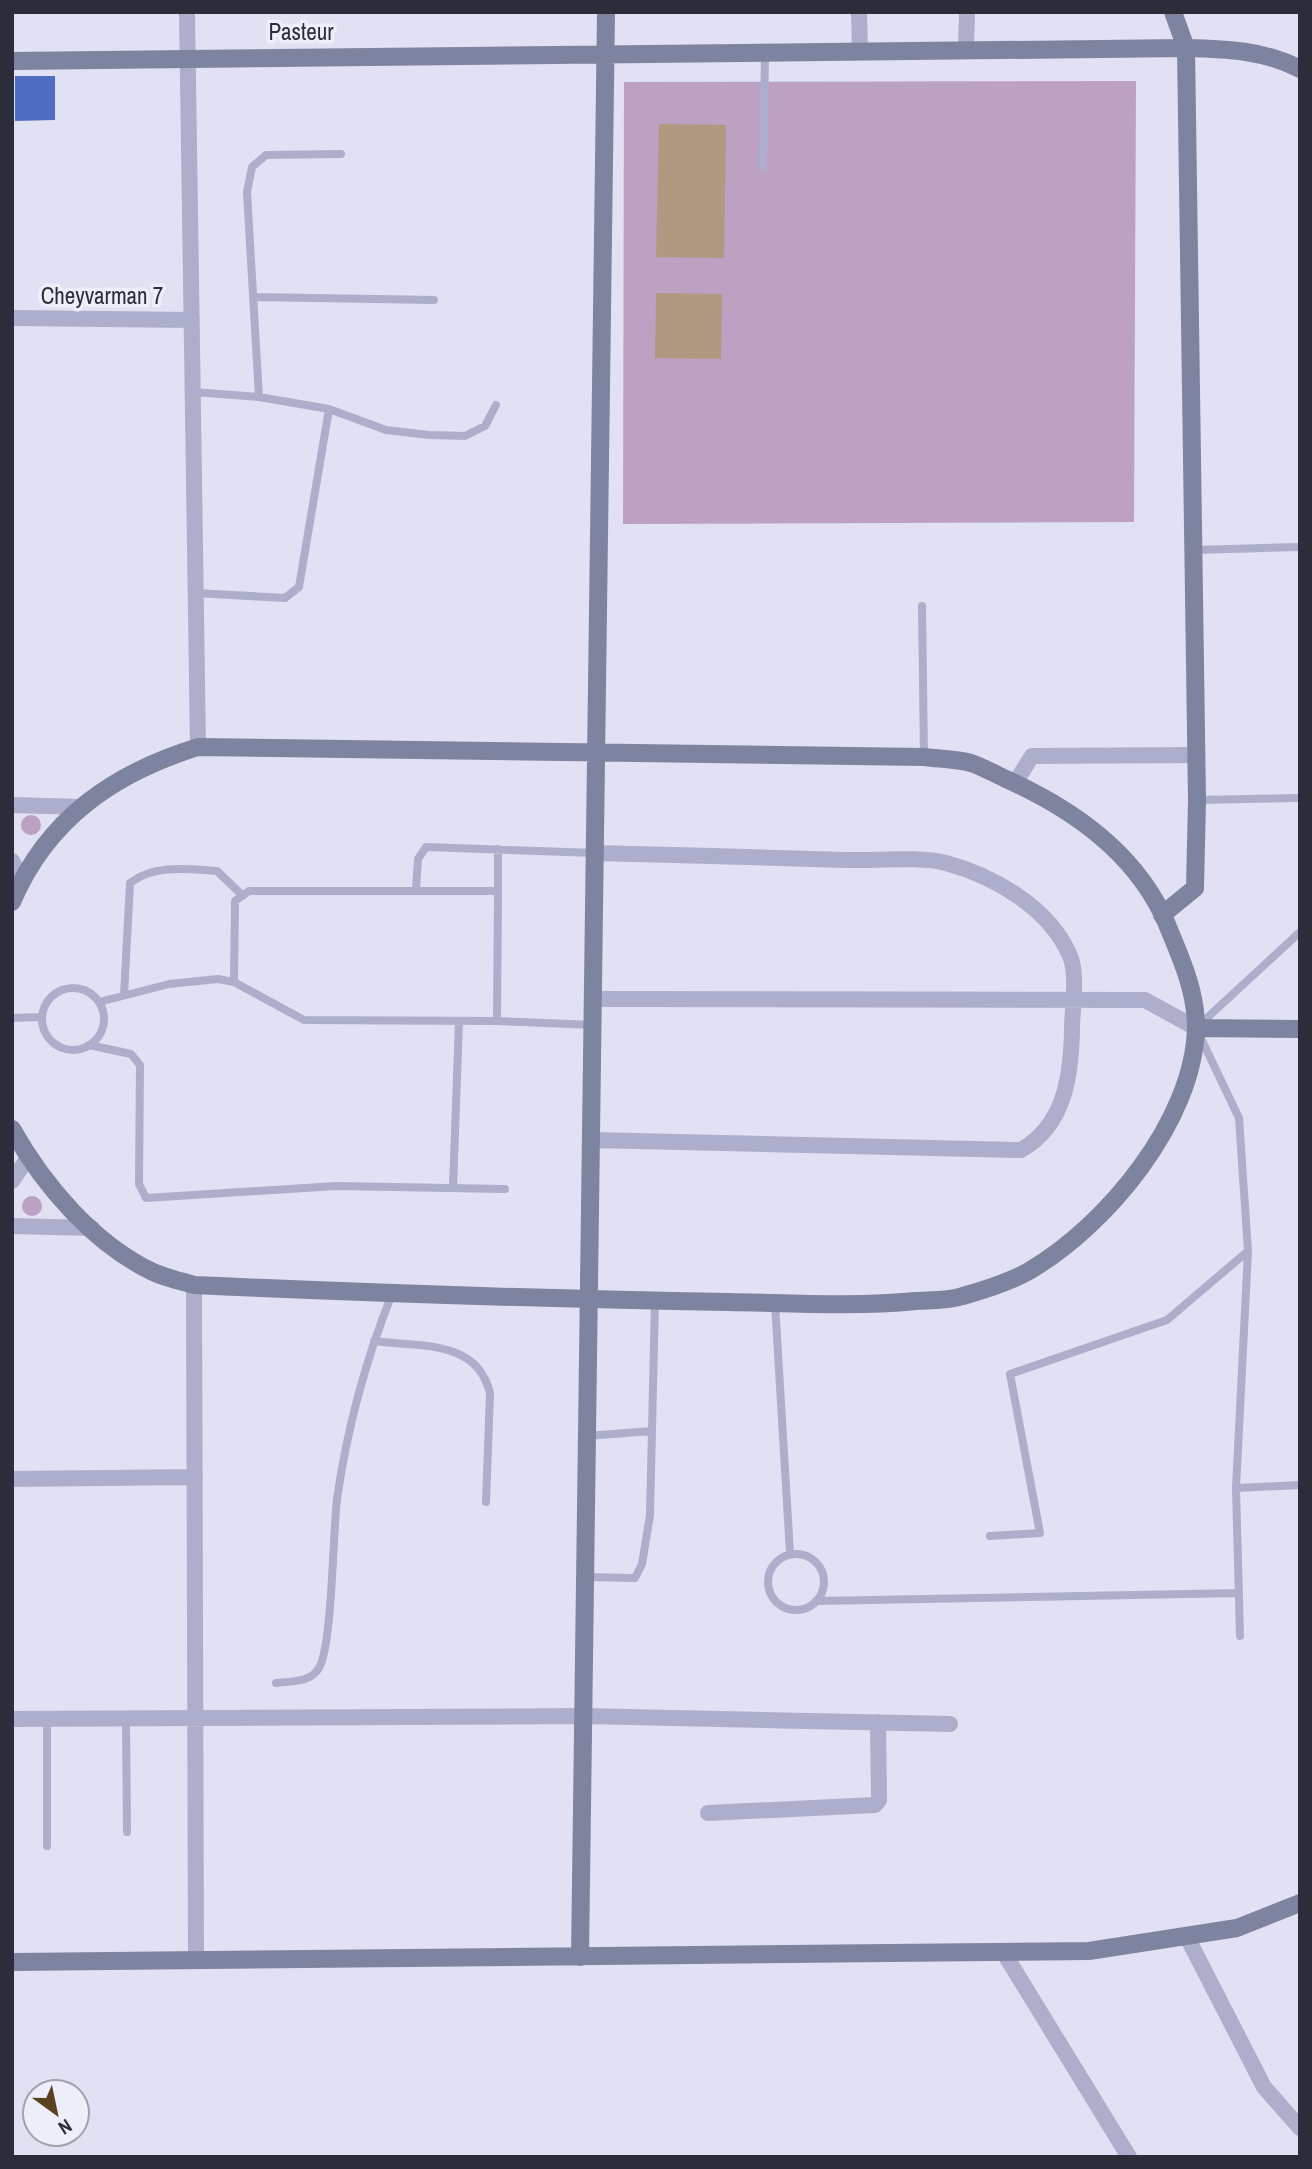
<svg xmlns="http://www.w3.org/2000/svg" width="1312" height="2169" viewBox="0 0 1312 2169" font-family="'Archivo Narrow',sans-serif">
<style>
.green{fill:#bca1c2}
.water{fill:#b09980}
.building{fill:#4f6ec3}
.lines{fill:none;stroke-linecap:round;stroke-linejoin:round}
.lane{stroke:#acaecb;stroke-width:8}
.street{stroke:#acaecb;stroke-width:16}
.secondary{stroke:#7e839f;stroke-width:18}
.labels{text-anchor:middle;stroke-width:7;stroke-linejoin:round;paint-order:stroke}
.street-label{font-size:23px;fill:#2b2e3a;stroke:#eeeefa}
</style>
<rect width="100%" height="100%" fill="#e1e1f3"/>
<path class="green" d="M 1136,81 L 1134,522 L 623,524 L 624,82 Z
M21 825a10 10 0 1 1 20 0a10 10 0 1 1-20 0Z
M22 1206a10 10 0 1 1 20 0a10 10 0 1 1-20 0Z"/>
<path class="water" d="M 659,124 L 726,125 L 724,258 L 656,257 Z
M 656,293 L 722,294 L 721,359 L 655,358 Z"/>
<path class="building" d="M 15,76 L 55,76 L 55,120 L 15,121 Z"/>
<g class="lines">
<path class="lane" d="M 763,168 L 765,55
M 253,297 L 434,300
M 193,392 L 259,397 L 329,409 L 386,430 L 429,435 L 465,436 L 485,426 L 496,405
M 259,397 L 247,192 L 252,167 L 266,155 L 341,154
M 1194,550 L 1300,547
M 196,593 L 285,598 L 299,587 L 329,409
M 922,606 L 924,757
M 1197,800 L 1300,798
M 416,889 L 418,859 L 426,847 L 595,853
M 498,891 L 498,849
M 234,982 L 235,901 L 249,891 L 498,891 L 497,1021
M42 1019a31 31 0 1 1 62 0a31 31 0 1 1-62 0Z
M 124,995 L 130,883 C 154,864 188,869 217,871 L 241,894
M 99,1002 L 169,984 L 218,979 L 234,982 L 304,1020 L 497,1021 L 593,1025
M 12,1018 L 41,1017
M 89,1045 L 131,1054 L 140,1065 L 139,1184 L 146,1198 L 336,1186 L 505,1189
M 453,1188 L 459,1021
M 775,1303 L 790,1553
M 374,1341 C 419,1347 477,1339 490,1393 L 486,1502
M 587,1436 L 652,1431
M 1236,1488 L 1300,1485
M 990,1536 L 1040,1533 L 1010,1374 L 1167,1320 L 1248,1251
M768 1582a28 28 0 1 1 56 0a28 28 0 1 1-56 0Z
M 585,1577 L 635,1578 L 642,1564 L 650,1515 L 655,1301
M 816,1601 L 1239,1593
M 1240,1636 L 1236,1488 L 1248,1251 L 1239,1118 L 1196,1028 L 1300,932
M 276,1683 C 291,1681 310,1683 319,1668 C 332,1647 333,1532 337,1499 C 347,1429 366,1359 392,1294
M 126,1718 L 127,1832
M 47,1846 L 47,1718"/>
<path class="street" d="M 187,12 L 198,747
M 859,12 L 860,50
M 966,50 L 967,12
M 12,318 L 192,320
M 1015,783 L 1032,756 L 1197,755
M 12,805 L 82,807
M 12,861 L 22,880
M 593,999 L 1145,1000 L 1196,1028
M 591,1140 L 1021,1150 C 1065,1125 1071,1076 1072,1030 C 1072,1008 1078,975 1070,956 C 1050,908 994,876 946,863 C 918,856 875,861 845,860 C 762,857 678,855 595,853
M 12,1181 L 28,1158
M 12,1226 L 92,1228
M 194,1285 L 196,1959
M 12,1479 L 195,1477
M 12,1719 L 583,1716 L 950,1724
M 708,1813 L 875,1805 L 879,1800 L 878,1722
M 1187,1937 L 1264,2087 L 1300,2128
M 1004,1953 L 1129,2157"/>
<path class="secondary" d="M 12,61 L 1186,48 C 1227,49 1263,50 1300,69
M 12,902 C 47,819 114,773 198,747 L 924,757 C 939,759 956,759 971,763 C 983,767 995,774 1006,779 C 1073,809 1136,853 1166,922 C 1180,956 1196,990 1196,1027 C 1194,1121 1106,1226 1029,1271 C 1010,1282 984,1290 963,1296 C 948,1301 931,1300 916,1301 C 854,1307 790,1303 728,1302 C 550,1299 372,1293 194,1285 C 181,1281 166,1278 153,1272 C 94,1244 44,1186 12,1129
M 1162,915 L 1195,888 L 1197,800 L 1186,48 L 1173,12
M 1196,1028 L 1300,1029
M 580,1957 L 606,12
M 12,1962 L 1089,1951 L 1237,1928 L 1300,1903"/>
</g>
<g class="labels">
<g class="street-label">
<text x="301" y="40">Pasteur</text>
<text x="102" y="304">Cheyvarman 7</text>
</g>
</g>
<rect width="1312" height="2169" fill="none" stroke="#2b2e3a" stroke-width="28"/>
<g transform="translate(56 2113) rotate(147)"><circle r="33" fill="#eeeefa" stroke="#a0a1ad" stroke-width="2"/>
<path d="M0-5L12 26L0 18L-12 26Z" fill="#5b4121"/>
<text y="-10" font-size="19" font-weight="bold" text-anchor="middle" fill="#2b2e3a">N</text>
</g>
</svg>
